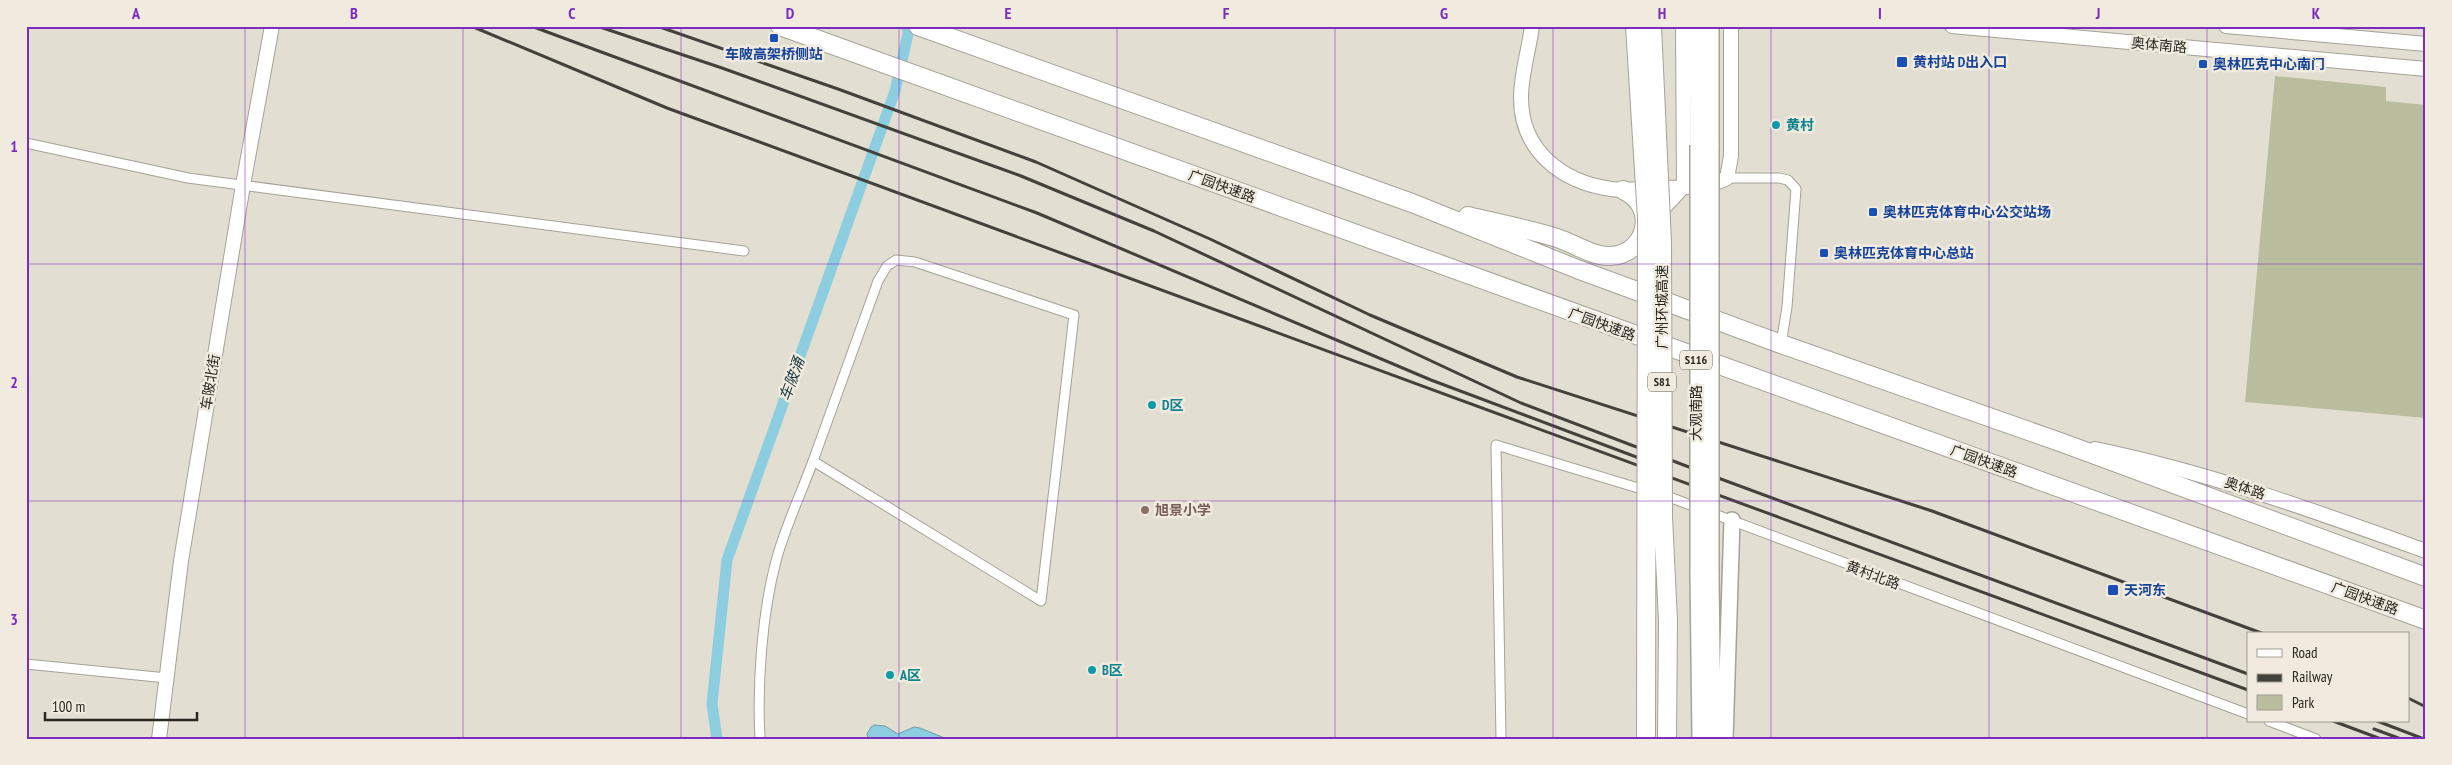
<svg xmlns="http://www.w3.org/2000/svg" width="2452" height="765" viewBox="0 0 2452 765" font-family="'PT Sans Narrow','Noto Sans SC',sans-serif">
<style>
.green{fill:#babe9f}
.water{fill:#8ccedf;stroke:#6e9ca6}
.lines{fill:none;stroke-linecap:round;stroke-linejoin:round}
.canal{stroke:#8ccedf;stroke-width:11}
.street-casing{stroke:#a6a296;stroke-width:11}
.secondary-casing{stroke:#a6a296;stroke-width:16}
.primary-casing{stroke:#a6a296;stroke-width:18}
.highway-casing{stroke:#a6a296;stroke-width:20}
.street{stroke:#fff;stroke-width:9}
.secondary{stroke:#fff;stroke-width:14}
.primary{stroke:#fff;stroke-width:15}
.highway{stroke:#fff;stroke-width:18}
.rail{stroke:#43413b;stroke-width:3}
.primary-bridge-casing{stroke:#a6a296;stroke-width:18;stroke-linecap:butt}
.highway-bridge-casing{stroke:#a6a296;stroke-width:20;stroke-linecap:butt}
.primary-bridge{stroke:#fff;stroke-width:15}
.highway-bridge{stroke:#fff;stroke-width:18}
.grid{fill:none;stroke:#7b2cbf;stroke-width:1;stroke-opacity:0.55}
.transit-dot{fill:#1a4fb4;stroke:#f0ebde;stroke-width:2}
.culture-dot{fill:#0f9aa8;stroke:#f0ebde;stroke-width:2}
.education-dot{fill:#8d6e63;stroke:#f0ebde;stroke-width:2}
.labels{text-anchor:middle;stroke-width:5;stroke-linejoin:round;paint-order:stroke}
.shield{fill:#f0ebde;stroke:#64625a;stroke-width:1}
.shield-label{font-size:12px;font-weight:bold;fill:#282722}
.street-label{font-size:14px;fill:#282722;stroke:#f0ebde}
.transit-label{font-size:14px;font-weight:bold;fill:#164399;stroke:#f0ebde;text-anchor:start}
.culture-label{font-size:14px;font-weight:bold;fill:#0d838f;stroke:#f0ebde;text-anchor:start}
.education-label{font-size:14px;font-weight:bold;fill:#785e54;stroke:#f0ebde;text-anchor:start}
.water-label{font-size:15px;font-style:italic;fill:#16363e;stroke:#f0ebde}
.neatline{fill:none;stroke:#7b2cbf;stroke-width:2}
.grid-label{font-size:16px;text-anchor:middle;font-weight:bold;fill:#7b2cbf}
</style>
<rect width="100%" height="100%" fill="#e2ded1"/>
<path class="green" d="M 2275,76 L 2386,87 L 2386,101 L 2426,105 L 2426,418 L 2245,402 Z"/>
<path class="water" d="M 874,725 L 885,726 L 898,734 L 914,727 L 920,728 L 947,739 L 868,739 L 867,734 L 871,727 Z"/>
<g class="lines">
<path class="canal" d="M 717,739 L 712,704 L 727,560 L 895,91 L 908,34 L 907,26"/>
<g class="street-casing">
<path id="street" d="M 26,143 L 188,178 L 744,251
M 1727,178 L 1779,178 L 1788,180 L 1796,189 L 1787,307 L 1781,344
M 896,260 L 915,262 L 1074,315 L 1041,601 L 813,461 L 878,281 L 887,266 Z
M 1661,494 L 2248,714
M 26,664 L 167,678
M 2269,721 L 2316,739
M 760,739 C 757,684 762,614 776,561 C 785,527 801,494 813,461
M 1501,739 L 1496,445 L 1648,491"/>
</g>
<g class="secondary-casing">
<path id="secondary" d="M 1532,26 C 1529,50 1521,74 1521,98 C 1521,150 1561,182 1611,189 C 1623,191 1636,189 1649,188 C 1673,187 1705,190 1727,178 L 1731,156 L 1731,26
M 1952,26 L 2426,69
M 2226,26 L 2426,44
M 1657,215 L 1684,186 L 1683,26
M 2095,449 C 2208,472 2317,512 2426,551
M 159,739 L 181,561 L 243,185 L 272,26"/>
</g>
<g class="primary-casing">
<path id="primary" d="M 1697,26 L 1698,145
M 1711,145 L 1711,26
M 1711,574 L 1713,739
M 1698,575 L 1700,739
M 1725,739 L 1732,520"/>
</g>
<g class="highway-casing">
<path id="highway" d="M 780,26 L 2426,620
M 918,26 L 1412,203 L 1577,269 L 1781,344 L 2060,442 L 2426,577
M 1468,216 C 1497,223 1528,229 1557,238 C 1573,243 1593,257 1611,256 C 1647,254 1659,206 1623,190"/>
</g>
<use href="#street" class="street"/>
<use href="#secondary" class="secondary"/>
<use href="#primary" class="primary"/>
<use href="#highway" class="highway"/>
<path class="rail" d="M 471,26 L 667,108 L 2248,690
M 531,26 L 1037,213 L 1431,380 L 1663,467
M 597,26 L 722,68 L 1021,176 L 1154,231 L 1521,403 L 1702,472 L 2248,674
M 657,26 L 838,89 L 1036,162 L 1210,239 L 1370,315 L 1517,377 L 1932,511 L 2264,634
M 2408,698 L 2426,707
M 2333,721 L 2381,739
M 2377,721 L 2424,739
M 2374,729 L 2401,739"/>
<g class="primary-bridge-casing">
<path id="primary-bridge" d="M 1698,145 L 1698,575
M 1711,145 L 1711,574"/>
</g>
<g class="highway-bridge-casing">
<path id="highway-bridge" d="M 1635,26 L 1647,219 L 1646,739
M 1652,26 L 1662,243 L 1663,517 L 1668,621 L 1667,739"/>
</g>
<use href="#primary-bridge" class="primary-bridge"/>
<use href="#highway-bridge" class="highway-bridge"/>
</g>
<path class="grid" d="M 245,26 L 245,739M 463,26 L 463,739M 681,26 L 681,739M 899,26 L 899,739M 1117,26 L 1117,739M 1335,26 L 1335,739M 1553,26 L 1553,739M 1771,26 L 1771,739M 1989,26 L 1989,739M 2207,26 L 2207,739M 26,264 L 2426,264M 26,501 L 2426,501"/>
<g class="transit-dot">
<rect x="769" y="33" width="10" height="10" rx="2.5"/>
<rect x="1896" y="56" width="12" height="12" rx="2.5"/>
<rect x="2198" y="59" width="10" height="10" rx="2.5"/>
<rect x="1868" y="207" width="10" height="10" rx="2.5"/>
<rect x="1819" y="248" width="10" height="10" rx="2.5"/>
<rect x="2107" y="584" width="12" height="12" rx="2.5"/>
</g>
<g class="culture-dot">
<circle cx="1776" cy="125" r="5"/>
<circle cx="1152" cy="405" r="5"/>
<circle cx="1092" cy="670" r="5"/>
<circle cx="890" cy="675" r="5"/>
</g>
<circle class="education-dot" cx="1145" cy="510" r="5"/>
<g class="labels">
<g class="shield">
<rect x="1680" y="350.5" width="32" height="19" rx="4"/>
<rect x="1648" y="372.5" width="28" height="19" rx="4"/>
</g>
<g class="shield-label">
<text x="1696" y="364">S116</text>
<text x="1662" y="386">S81</text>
</g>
<g class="street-label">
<text transform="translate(2159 45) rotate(5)" y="5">奥体南路</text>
<text transform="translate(1222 186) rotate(20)" y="5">广园快速路</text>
<text transform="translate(1662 307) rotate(-90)" y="5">广州环城高速</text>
<text transform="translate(1602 324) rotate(20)" y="5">广园快速路</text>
<text transform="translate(210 382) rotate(-81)" y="5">车陂北街</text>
<text transform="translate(1696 413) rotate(-90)" y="5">大观南路</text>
<text transform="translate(1984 461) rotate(20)" y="5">广园快速路</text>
<text transform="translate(2245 488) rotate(18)" y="5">奥体路</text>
<text transform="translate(1873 575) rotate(20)" y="5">黄村北路</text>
<text transform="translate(2365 598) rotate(20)" y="5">广园快速路</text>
</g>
<g class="transit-label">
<text x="774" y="59" text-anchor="middle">车陂高架桥侧站</text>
<text x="1913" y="67">黄村站 D出入口</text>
<text x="2213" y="69">奥林匹克中心南门</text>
<text x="1883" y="217">奥林匹克体育中心公交站场</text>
<text x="1834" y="258">奥林匹克体育中心总站</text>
<text x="2124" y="595">天河东</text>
</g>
<g class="culture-label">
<text x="1786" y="130">黄村</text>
<text x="1162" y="410">D区</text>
<text x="1102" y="675">B区</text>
<text x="900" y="680">A区</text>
</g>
<g class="education-label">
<text x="1155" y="515">旭景小学</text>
</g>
<g class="water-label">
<text transform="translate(792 379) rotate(-70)" y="5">车陂涌</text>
</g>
</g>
<rect width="2452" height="765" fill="none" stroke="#f0ebde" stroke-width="55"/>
<rect x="2247" y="632" width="162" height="90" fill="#f0ebde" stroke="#a09d93"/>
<rect x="2257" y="649" width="25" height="8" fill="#ffffff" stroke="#a09d93"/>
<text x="2292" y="658" font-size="15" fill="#282722">Road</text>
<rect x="2257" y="674" width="25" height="8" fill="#43413b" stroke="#a09d93"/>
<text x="2292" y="682" font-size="15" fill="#282722">Railway</text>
<rect x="2257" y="695" width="25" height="15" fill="#babe9f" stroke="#a09d93"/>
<text x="2292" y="708" font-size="15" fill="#282722">Park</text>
<path d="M45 712v8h152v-8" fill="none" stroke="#282722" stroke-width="2.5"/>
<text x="52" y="712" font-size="15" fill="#282722" stroke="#f0ebde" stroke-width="4" paint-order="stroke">100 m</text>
<rect x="28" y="28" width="2396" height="710" class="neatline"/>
<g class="grid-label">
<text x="136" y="19">A</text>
<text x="354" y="19">B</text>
<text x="572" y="19">C</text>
<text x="790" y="19">D</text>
<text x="1008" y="19">E</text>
<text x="1226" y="19">F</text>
<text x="1444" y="19">G</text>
<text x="1662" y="19">H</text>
<text x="1880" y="19">I</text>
<text x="2098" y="19">J</text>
<text x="2316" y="19">K</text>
<text x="14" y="152">1</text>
<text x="14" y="388">2</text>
<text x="14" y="625">3</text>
</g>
</svg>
